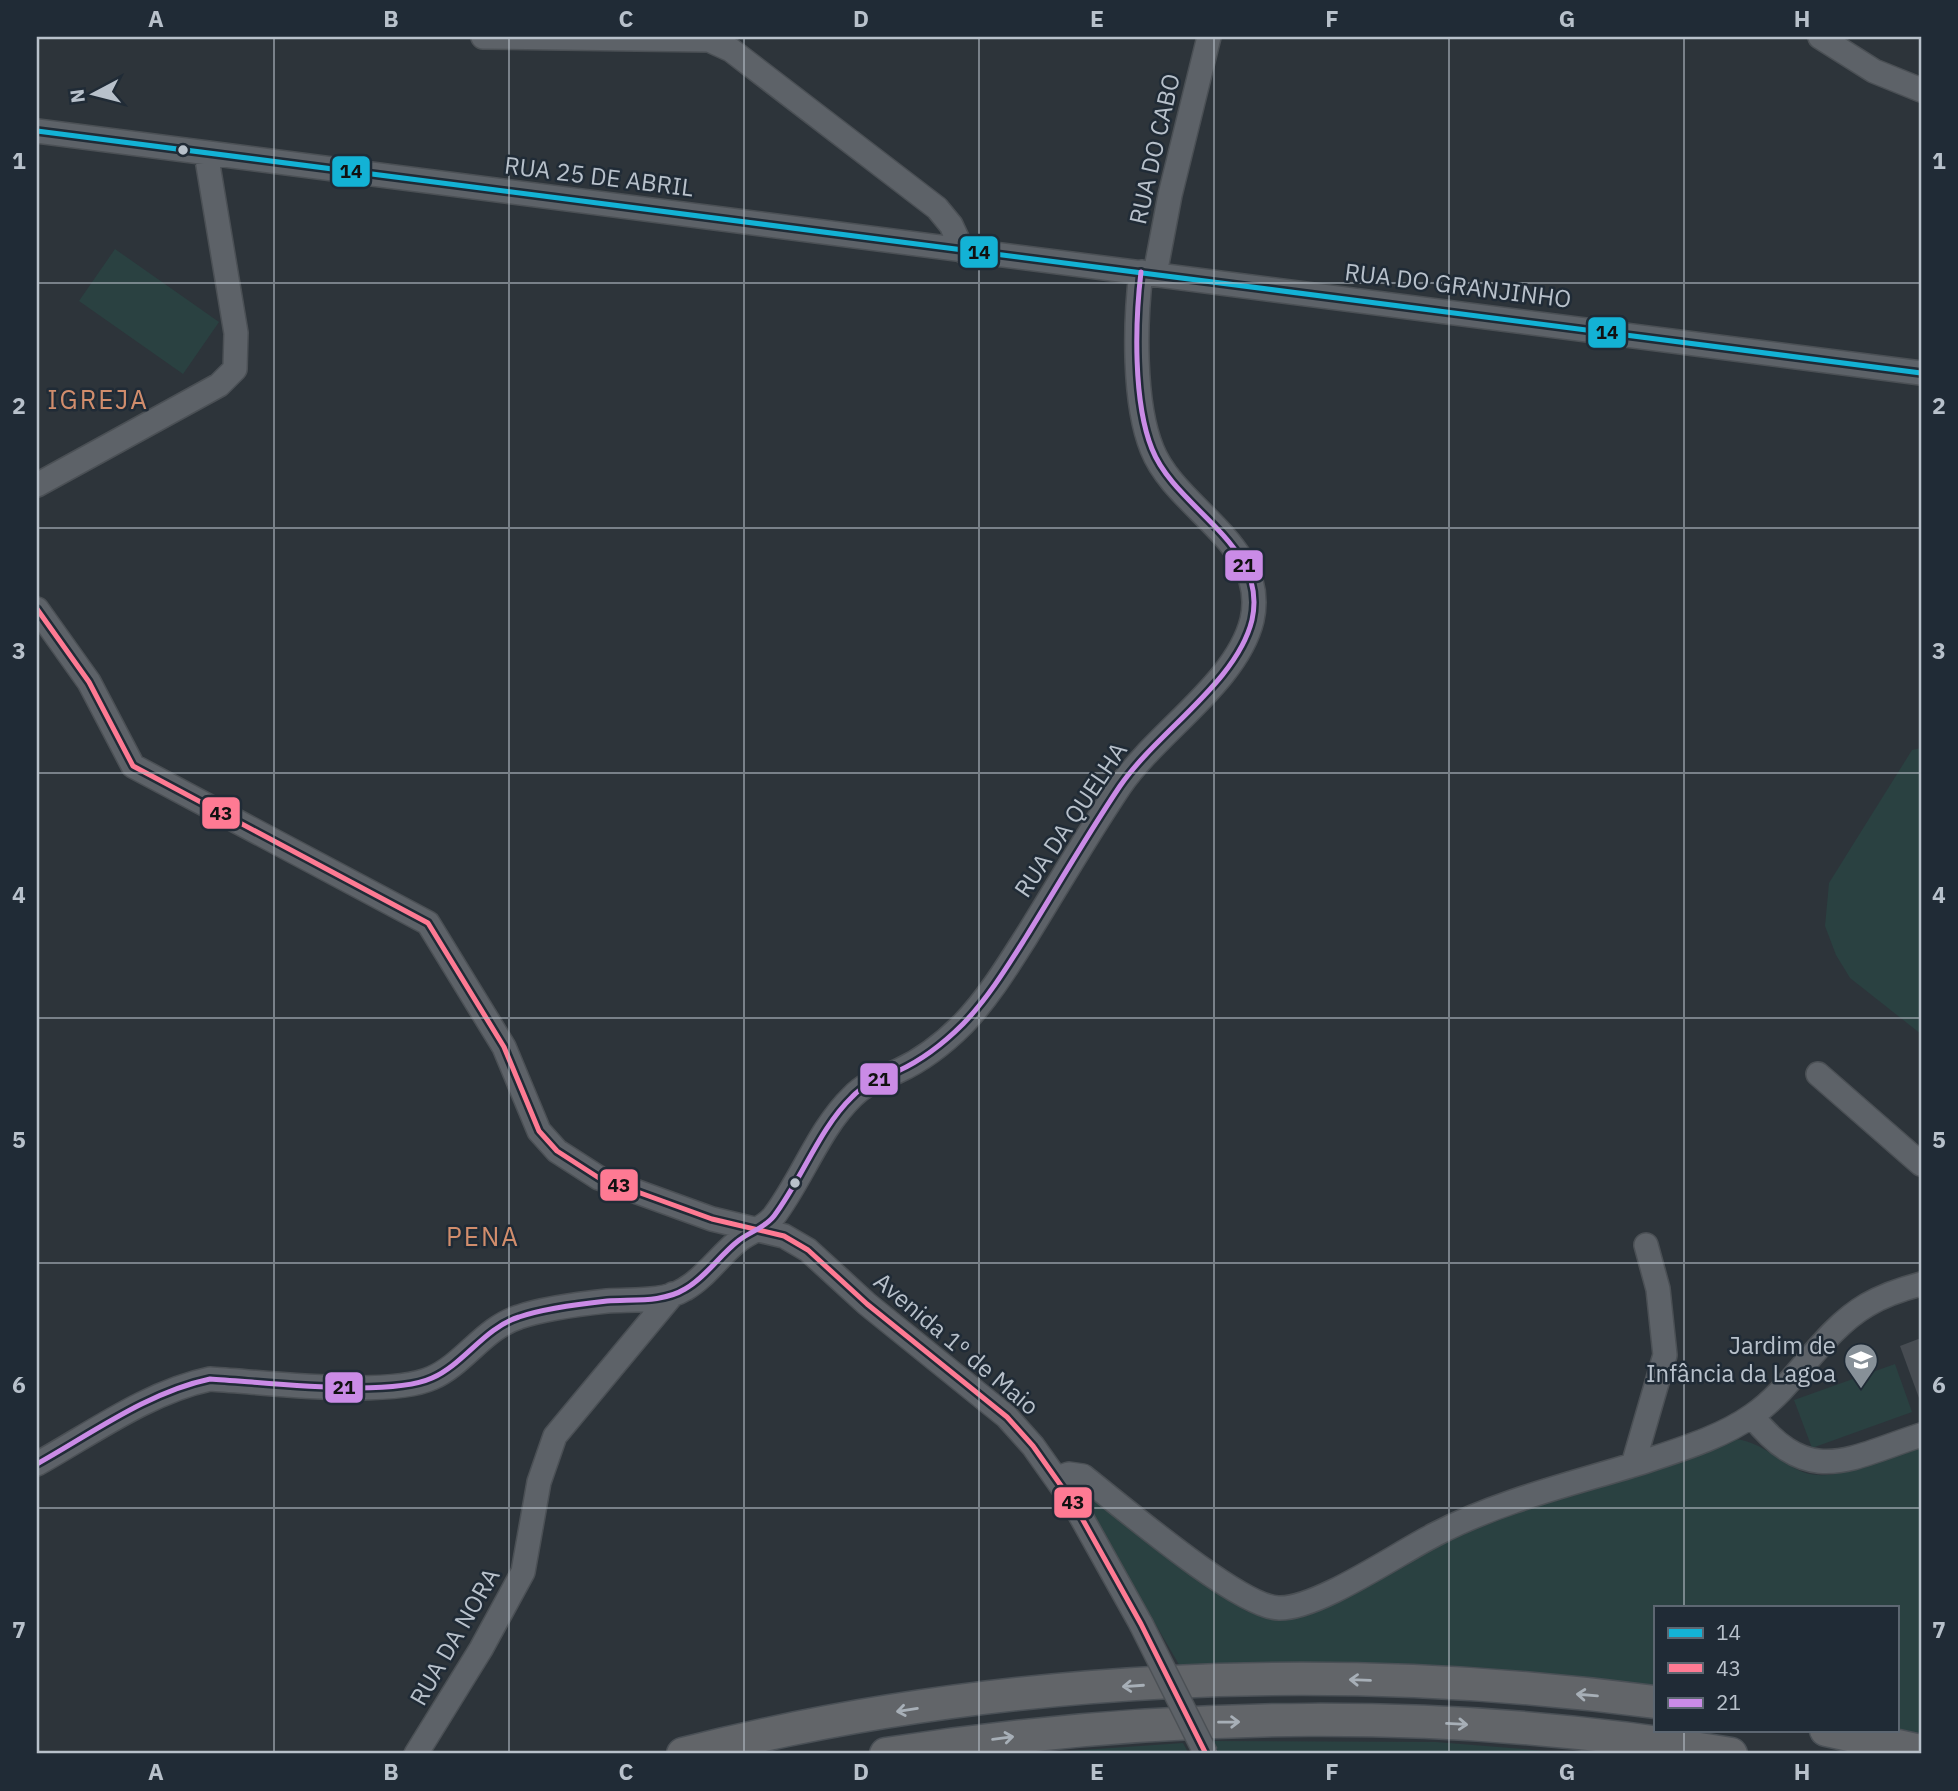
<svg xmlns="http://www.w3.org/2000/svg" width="1958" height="1791" viewBox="0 0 1958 1791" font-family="'IBM Plex Sans',sans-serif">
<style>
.green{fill:#2a4141}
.building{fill:#474c52}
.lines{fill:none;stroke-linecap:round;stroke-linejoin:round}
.minor-casing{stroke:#4b5055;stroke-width:26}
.highway-casing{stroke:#4a5056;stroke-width:35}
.minor{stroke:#5d6268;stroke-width:23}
.highway{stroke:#626569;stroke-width:32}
.minor-bridge-casing{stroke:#4b5055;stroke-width:26;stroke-linecap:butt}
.minor-bridge{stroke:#5d6268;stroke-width:23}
.bus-1-casing{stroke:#202b36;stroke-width:10}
.bus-2-casing{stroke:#202b36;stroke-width:10}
.bus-3-casing{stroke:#202b36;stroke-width:10}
.bus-1{stroke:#13b2d5;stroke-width:5}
.bus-2{stroke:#fe7a93;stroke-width:5}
.bus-3{stroke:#ca8be6;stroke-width:5}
.oneway{stroke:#a7afb7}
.grid{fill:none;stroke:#b8c1cb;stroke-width:2;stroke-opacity:0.55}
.bus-dot{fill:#b8c1cb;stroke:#202b36;stroke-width:2.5}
.labels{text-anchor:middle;stroke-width:5;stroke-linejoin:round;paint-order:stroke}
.street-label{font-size:24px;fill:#b8c1cb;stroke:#202b36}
.poi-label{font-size:24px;fill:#b8c1cb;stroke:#202b36;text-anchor:end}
.neighbourhood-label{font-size:26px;letter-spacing:2px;fill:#d18d6c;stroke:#202b36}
.line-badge{stroke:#202b36;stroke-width:2.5}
.pale-badge-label{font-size:19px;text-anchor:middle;font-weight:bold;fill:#111}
.neatline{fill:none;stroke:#b8c1cb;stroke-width:2.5}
.grid-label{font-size:23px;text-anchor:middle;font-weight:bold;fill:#b8c1cb}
</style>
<rect width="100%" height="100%" fill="#2d343a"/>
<path class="green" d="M 115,249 L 219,322 L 183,374 L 79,301 Z
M 1921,748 L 1921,1034 L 1850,978 L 1836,955 L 1825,926 L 1829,883 L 1912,750 Z
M 1895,1364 L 1912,1412 L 1812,1448 L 1794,1400 Z
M 1735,1439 C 1761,1442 1776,1459 1798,1470 C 1834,1488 1886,1454 1921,1443 L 1921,1734 L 1897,1728 L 1897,1607 L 1655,1607 L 1655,1685 C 1497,1667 1340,1662 1181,1668 L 1082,1498 L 1088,1492 L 1246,1611 C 1268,1620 1286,1621 1309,1615 L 1471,1527 L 1678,1463 Z
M 1211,1741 L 1436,1742 L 1584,1754 L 1219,1754 Z
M 1183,1743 L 1189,1754 L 1035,1754 L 1054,1752 Z"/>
<path class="building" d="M 1921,1338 L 1921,1398 L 1919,1398 L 1900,1346 Z"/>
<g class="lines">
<g class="minor-casing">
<path id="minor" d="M 483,37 L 709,40 L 731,50 L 937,208 L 951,225 L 963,251
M 1820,37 L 1874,71 L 1921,90
M 37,131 L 1921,373
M 1155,274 L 1170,195 L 1209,37
M 37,485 L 219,385 L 235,369 L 236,333 L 206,153
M 37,609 L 89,682 L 133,766 L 428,923 L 504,1047 L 539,1131 L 557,1151 L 599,1178 L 712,1219 L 784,1236 L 808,1250 L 867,1304 L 1007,1417 L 1033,1446 L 1074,1504 L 1141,1624
M 1818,1074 L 1921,1164
M 1752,1416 C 1810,1488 1847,1459 1921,1435
M 37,1464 C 91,1434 148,1392 210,1379 C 263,1382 388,1398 432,1378 C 464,1364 484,1328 519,1317 C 545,1308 579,1304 607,1301 C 632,1299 662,1303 685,1289 C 705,1278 720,1255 738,1241 C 749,1232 765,1228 774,1216 C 802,1179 819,1129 852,1097 C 865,1083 882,1078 898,1071 C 922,1060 945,1042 963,1024 C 988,998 1007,967 1026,937 C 1057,887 1087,835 1120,786 C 1158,731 1237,682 1252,620 C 1269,544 1176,510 1152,449 C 1133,402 1135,322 1141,272
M 1633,1465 L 1665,1355 L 1658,1289 L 1646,1245
M 1057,1478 L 1069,1474 L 1083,1476 C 1119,1504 1240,1608 1279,1608 C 1318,1609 1398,1553 1436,1534 C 1501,1500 1576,1483 1646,1461 C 1682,1449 1722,1437 1753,1415 C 1796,1385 1821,1332 1867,1305 C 1884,1295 1902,1289 1921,1284
M 416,1754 L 481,1649 L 523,1572 L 539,1482 L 555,1436 L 673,1294"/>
</g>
<g class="highway-casing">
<path id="highway" d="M 1826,1730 L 1921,1751
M 683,1754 C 997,1674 1334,1660 1655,1702
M 886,1754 C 1165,1711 1453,1706 1731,1754"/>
</g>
<use href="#minor" class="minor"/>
<use href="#highway" class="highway"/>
<g class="minor-bridge-casing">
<path id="minor-bridge" d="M 1141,1624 L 1206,1754"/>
</g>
<use href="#minor-bridge" class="minor-bridge"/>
<g class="bus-1-casing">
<path id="bus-1" d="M 37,131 L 1921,373"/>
</g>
<g class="bus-2-casing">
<path id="bus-2" d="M 37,609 L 89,682 L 133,766 L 428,923 L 504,1047 L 539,1131 L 557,1151 L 599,1178 L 712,1219 L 784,1236 L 808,1250 L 867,1304 L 1007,1417 L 1033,1446 L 1074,1504 L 1141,1624 L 1206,1754"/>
</g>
<g class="bus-3-casing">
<path id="bus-3" d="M 37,1464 C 91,1434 148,1392 210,1379 C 263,1382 388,1398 432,1378 C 464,1364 484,1328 519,1317 C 545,1308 579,1304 607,1301 C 632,1299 662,1303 685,1289 C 705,1278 720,1255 738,1241 C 749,1232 765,1228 774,1216 C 802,1179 819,1129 852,1097 C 865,1083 882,1078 898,1071 C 922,1060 945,1042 963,1024 C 988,998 1007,967 1026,937 C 1057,887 1087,835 1120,786 C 1158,731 1237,682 1252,620 C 1269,544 1176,510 1152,449 C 1133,402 1135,322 1141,272"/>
</g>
<use href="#bus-1" class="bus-1"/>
<use href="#bus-2" class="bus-2"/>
<use href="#bus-3" class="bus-3"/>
</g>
<defs><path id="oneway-shaft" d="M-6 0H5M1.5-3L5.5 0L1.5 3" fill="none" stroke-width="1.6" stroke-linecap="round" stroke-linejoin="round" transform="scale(1.75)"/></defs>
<g class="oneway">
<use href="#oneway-shaft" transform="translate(1360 1680) rotate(-178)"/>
<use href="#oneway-shaft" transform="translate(1133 1686) rotate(176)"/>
<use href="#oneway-shaft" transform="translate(1587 1695) rotate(-175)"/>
<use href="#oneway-shaft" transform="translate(907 1710) rotate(171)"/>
<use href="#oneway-shaft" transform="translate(1229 1722) rotate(-1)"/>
<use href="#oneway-shaft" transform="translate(1457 1724) rotate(3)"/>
<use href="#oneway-shaft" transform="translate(1003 1738) rotate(-7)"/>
</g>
<path class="grid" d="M 274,37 L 274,1754M 509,37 L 509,1754M 744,37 L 744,1754M 979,37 L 979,1754M 1214,37 L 1214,1754M 1449,37 L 1449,1754M 1684,37 L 1684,1607M 37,283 L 1921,283M 37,528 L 1921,528M 37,773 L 1921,773M 37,1018 L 1921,1018M 37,1263 L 1921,1263M 37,1508 L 1921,1508M 1684,1730 L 1684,1754"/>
<defs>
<g id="school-pin" transform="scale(1.75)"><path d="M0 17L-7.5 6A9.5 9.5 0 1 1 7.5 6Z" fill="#879098" stroke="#202b36"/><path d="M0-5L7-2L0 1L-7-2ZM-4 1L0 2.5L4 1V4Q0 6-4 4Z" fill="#fff"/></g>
</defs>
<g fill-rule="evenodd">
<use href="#school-pin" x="1861" y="1360"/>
</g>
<g class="bus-dot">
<circle cx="183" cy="150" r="6"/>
<circle cx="795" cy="1183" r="6"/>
</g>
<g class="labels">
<g class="street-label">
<text transform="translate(1155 149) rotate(-77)" y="8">RUA DO CABO</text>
<text transform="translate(599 177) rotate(7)" y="8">RUA 25 DE ABRIL</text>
<text transform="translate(1458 286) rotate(7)" y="8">RUA DO GRANJINHO</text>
<text transform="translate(1071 820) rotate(-56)" y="8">RUA DA QUELHA</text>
<text transform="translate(956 1344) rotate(40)" y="8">Avenida 1º de Maio</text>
<text transform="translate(455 1637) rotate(-60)" y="8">RUA DA NORA</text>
</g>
<g class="poi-label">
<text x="1836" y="1354">Jardim de<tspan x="1836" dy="28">Infância da Lagoa</tspan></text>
</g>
<g class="neighbourhood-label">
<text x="98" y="409">IGREJA</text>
<text x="483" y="1246">PENA</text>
</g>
</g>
<g class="line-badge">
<rect x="331" y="155" width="40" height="33" rx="7" fill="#13b2d5"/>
<rect x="959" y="235" width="40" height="34" rx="7" fill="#13b2d5"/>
<rect x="1587" y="316" width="40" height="33" rx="7" fill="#13b2d5"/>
<rect x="1224" y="549" width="40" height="33" rx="7" fill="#ca8be6"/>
<rect x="201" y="796" width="40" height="34" rx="7" fill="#fe7a93"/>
<rect x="859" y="1062" width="40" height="34" rx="7" fill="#ca8be6"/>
<rect x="599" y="1168" width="40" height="34" rx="7" fill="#fe7a93"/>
<rect x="324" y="1371" width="40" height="33" rx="7" fill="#ca8be6"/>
<rect x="1053" y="1486" width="40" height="33" rx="7" fill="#fe7a93"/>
</g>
<g class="pale-badge-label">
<text x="351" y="178">14</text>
<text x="979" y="259">14</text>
<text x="1607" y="339">14</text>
<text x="1244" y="572">21</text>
<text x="221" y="820">43</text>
<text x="879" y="1086">21</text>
<text x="619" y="1192">43</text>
<text x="344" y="1394">21</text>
<text x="1073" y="1509">43</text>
</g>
<rect width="1958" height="1791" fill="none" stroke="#202b36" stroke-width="77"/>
<rect x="1654" y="1606" width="245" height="126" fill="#202b36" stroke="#5d6772" stroke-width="2"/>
<rect x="1668" y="1628" width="35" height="10" fill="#13b2d5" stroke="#5d6772" stroke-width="2"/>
<text x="1716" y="1640" font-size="21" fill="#b8c1cb">14</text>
<rect x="1668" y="1663" width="35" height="10" fill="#fe7a93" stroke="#5d6772" stroke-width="2"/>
<text x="1716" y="1676" font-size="21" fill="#b8c1cb">43</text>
<rect x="1668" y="1698" width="35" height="10" fill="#ca8be6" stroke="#5d6772" stroke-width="2"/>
<text x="1716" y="1710" font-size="21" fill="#b8c1cb">21</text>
<g transform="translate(94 94) rotate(263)" stroke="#202b36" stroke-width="5" paint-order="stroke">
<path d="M0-5L12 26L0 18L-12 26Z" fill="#b8c1cb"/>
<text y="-10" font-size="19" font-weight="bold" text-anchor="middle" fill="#b8c1cb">N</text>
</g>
<rect x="38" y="38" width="1882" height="1714" class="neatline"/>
<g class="grid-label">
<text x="156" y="27">A</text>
<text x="391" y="27">B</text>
<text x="626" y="27">C</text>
<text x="861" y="27">D</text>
<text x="1097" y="27">E</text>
<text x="1332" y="27">F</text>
<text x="1567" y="27">G</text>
<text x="1802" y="27">H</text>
<text x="19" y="169">1</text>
<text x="1939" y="169">1</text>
<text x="19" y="414">2</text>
<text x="1939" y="414">2</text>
<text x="19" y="659">3</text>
<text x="1939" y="659">3</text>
<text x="19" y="903">4</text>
<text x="1939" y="903">4</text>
<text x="19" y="1148">5</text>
<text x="1939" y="1148">5</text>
<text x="19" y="1393">6</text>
<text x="1939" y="1393">6</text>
<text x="19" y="1638">7</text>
<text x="1939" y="1638">7</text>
<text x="156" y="1780">A</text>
<text x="391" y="1780">B</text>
<text x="626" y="1780">C</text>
<text x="861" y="1780">D</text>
<text x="1097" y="1780">E</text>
<text x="1332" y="1780">F</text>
<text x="1567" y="1780">G</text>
<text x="1802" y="1780">H</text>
</g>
</svg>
